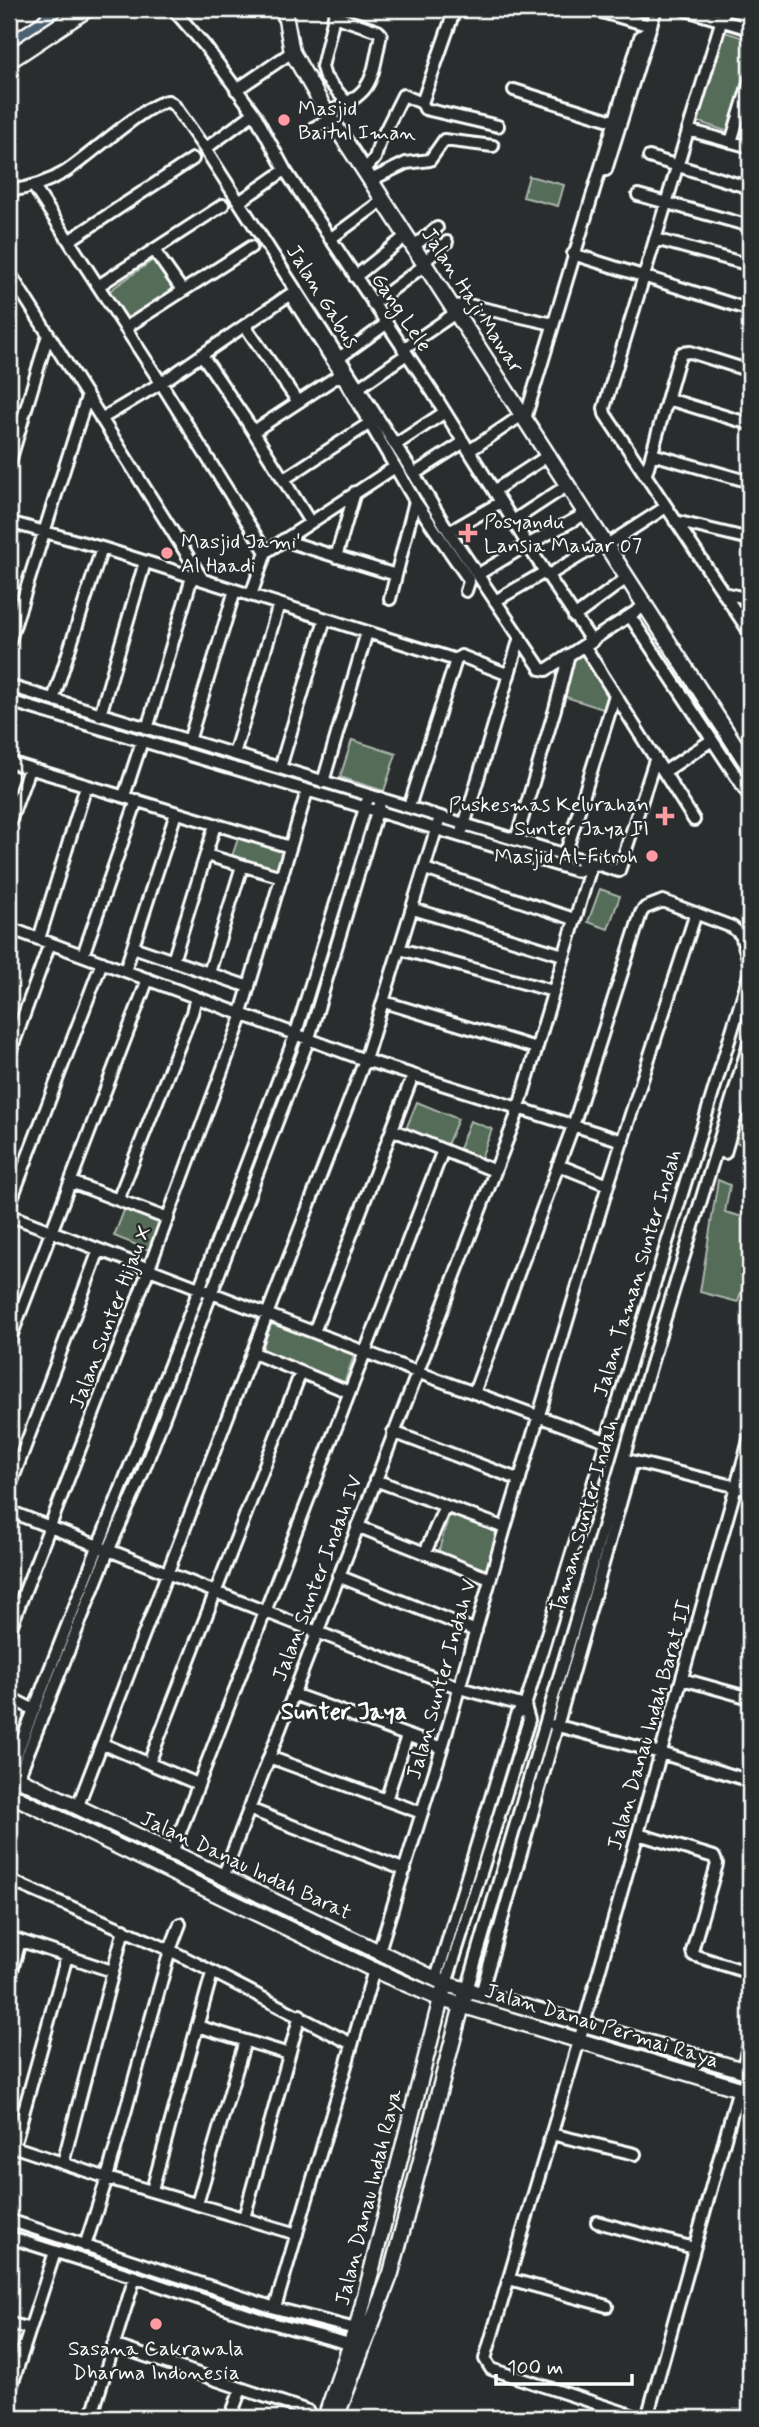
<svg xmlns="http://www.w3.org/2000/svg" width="759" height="2427" viewBox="0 0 759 2427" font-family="Mynerve,sans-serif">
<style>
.green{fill:#556c59;stroke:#aab6ac;stroke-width:2}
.water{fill:#4b616f;stroke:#93a0a9;stroke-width:2}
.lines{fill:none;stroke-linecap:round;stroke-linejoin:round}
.minor-casing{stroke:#fff;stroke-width:16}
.tertiary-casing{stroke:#fff;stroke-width:19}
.secondary-casing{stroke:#fff;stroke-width:21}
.minor{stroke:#2a2d2e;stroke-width:10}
.tertiary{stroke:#2a2d2e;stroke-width:14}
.secondary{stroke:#2a2d2e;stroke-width:16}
.poi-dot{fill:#ff9aa2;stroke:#2a2d2e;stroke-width:2.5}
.labels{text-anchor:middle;stroke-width:5;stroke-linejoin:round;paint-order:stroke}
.poi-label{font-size:21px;fill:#fff;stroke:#2a2d2e;text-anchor:start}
.street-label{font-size:21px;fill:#fff;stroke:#2a2d2e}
.quarter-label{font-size:24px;font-weight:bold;fill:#fff;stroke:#2a2d2e}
</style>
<rect width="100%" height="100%" fill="#2a2d2e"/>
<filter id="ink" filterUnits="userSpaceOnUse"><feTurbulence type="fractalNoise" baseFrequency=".0143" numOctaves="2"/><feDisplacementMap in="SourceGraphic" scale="14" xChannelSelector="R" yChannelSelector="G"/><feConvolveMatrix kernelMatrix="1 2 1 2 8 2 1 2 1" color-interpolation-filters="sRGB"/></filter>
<g filter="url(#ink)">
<path class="green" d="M 725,32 L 750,40 L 750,67 L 729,132 L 696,121 Z
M 529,176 L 564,185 L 558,206 L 523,197 Z
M 153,260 L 174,291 L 126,324 L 105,294 Z
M 584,650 L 612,696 L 606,710 L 560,695 L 571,659 Z
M 352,740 L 396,754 L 384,791 L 340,777 Z
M 239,836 L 287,853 L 281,872 L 232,856 Z
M 600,889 L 620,896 L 608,929 L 588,922 Z
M 750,1073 L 750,1147 L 732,1141 Z
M 417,1102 L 458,1119 L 447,1145 L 406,1129 Z
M 470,1121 L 492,1129 L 481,1158 L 459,1149 Z
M 718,1180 L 730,1185 L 725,1212 L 750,1219 L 750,1263 L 738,1302 L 700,1292 Z
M 125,1208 L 160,1222 L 149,1250 L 114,1236 Z
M 272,1322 L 356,1350 L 343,1386 L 261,1352 Z
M 450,1511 L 499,1530 L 486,1576 L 437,1557 Z"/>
<path class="water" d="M 45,9 L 72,9 L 9,51 L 9,33 Z"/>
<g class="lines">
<g class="minor-casing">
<path id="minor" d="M 173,9 L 205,46 L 254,113 L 285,170 L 433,393 L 536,558 L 592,642
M 591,9 L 651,26
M 683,9 L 750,29
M 725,9 L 604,408 L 605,414 L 750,633
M 236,90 L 292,52
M 514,90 L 613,121
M 422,103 L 425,109 L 498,126
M 327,113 C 375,92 371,81 381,34 L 378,31 L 334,16 L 322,67 L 325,77 L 348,104
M 313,128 L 331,119
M 688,130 L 750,147
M 731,142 L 750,80
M 205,149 L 254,113
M 649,157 L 750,188
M 606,170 L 656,9
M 364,171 L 375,158 L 380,141 L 403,95 L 422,103 L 455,9
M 371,180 L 406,163 L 430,160 L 444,140 L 493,146
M 34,187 L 161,383 L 266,552
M 9,191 C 29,188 47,183 65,172 C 89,157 144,104 168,101 L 174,105 L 205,149 L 414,474 L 449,532 L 541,669 L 546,670 L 646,605
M 638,195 L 750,226
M 239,202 L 285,170
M 330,239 L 383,200
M 655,239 L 750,265
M 70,240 L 193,159
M 414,246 L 437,228
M 154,250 L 182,290
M 573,254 L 750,310
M 425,261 L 447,242
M 9,272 L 203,580
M 355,277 L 406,236
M 98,286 L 223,205
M 373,304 L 426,264
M 453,306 L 468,305 L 553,324
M 245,326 L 298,402
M 125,328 L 251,247
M 403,349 L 457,312
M 202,355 L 248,423 L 310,522
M 339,358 L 386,324
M 358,388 L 407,354
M 668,399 L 750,424
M 101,419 L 161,383 L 289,295 L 291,296 L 341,374 L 415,501 L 467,577 L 469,582 L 466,591
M 525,419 L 640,37 L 649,31
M 254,431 L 341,374
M 395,445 L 445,412
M 469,451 L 522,415
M 652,454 L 750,482
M 9,465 L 48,335
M 414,474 L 464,442
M 646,474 L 678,361 L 682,353 L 690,352 L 750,371
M 284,479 L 370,423
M 495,490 L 549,455
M 513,521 L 568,485
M 675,521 L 750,539
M 9,522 L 102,548 L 456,660
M 449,532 L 501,502
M 283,540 L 396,575
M 607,545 L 666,507
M 336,557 L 355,492
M 477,575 L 527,545 L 587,513
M 547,576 L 605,541
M 724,593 L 750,599
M 251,595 L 266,552 L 395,467
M 390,599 L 415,501
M 495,601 L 545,572
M 630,616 L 750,797
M 574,617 L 628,577
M 9,643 L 87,397
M 585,647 L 694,820
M 456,660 L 461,656 L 509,675
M 9,686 L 619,871 L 655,760
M 53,700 L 102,548
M 9,701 L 577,871 L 580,870 L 584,861
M 100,715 L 145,562
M 147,729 L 192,577
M 189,741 L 235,590
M 234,754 L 279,604
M 9,762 L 290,847
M 280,768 L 325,619
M 664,772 L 712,740
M 323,782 L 367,632
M 124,796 L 142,741
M 409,807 L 456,660
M 9,824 L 29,769
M 463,829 L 520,637
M 516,840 L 555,709 L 568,658
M 206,855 L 282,877
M 565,855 L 615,695
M 425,869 L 574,919
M 413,909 L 563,955
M 750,914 L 750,913
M 9,928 L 365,1060 L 623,1141
M 39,939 L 86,786
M 133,947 L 249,987
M 400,949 L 553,991
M 83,955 L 137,800
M 173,961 L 215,825
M 125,971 L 176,813
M 209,973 L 242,866
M 384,1002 L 536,1048
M 241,1013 L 307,791
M 9,1056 L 50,943
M 393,1130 L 495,1171
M 717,1151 L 725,1153 L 750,1066
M 558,1165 L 608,1185
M 71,1182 L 168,1219
M 118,1200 L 192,1013 L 196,997
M 9,1206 L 102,962
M 9,1215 L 417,1372 L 606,1441
M 314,1332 L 413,1075
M 9,1342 L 148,979
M 254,1353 L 349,1392
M 474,1393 L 573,1126 L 641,913 L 645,908 L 663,901 L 732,927 L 741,935 L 750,965
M 393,1432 L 520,1480
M 627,1460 L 750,1490
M 375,1480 L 505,1528
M 9,1489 L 99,1250
M 9,1511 L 460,1688 L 525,1706
M 357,1526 L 490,1579
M 425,1553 L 445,1506
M 338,1576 L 476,1631
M 9,1632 L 134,1309 L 243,1014
M 682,1679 L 750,1698
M 293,1694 L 442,1748
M 9,1697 L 34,1710
M 554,1725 L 661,1753 L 750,1781
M 103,1744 L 198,1784
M 269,1757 L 422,1813
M 149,1763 L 301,1372
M 9,1773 L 184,1329 L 296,1033 L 369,795
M 9,1792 L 18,1778 L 109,1549 L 138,1485 L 309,1038 L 381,798
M 386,1800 L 407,1736
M 77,1808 L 365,1060 L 440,817
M 249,1809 L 405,1870
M 638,1834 L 714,1857 L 717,1864 L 692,1951 L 693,1955 L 750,1973
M 172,1853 L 443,1150
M 223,1877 L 516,1117 L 592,863
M 9,1880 L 170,1950 L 352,2044
M 9,1937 L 112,1971
M 379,1951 L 442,1748 L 505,1528 L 608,1185 L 696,913
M 436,1979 L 516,1715 L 525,1706 L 750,972
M 9,1981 L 20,1941
M 446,1984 L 529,1720 L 525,1706
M 467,1990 L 651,1364 L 750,1040
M 481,1994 L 632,1462
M 197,2026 L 289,2054
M 742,2070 L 750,2040
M 551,2134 L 635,2154
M 9,2145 L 107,2178 L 297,2234
M 14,2146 L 67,1956
M 63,2163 L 124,1929
M 152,2190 L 212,1973
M 197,2204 L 245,2041
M 244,2218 L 300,2015
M 9,2220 L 275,2308 L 363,2331
M 597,2222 L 694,2248
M 9,2237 L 135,2277 L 268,2322 L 357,2346
M 85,2246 L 107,2178 L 170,1950 L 180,1924
M 509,2279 L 607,2306
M 275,2308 L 374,1970
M 9,2323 L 30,2329
M 113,2345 L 308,2411
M 9,2394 L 55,2252
M 93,2412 L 111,2418
M 91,2418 L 135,2277
M 230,2418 L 241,2389
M 641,2418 L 491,2369 L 485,2359 L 589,2007 L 750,1437
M 647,2418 L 739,2088"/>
</g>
<g class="tertiary-casing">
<path id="tertiary" d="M 284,9 L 292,52 L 327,113 L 750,768
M 9,1774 L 446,1984 L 750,2072
M 9,1794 L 374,1970 L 441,1999 L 750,2092
M 325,2418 L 358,2323 L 443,1991
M 336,2418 L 391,2273 L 464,1998"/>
</g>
<g class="secondary-casing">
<path id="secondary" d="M 9,25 L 33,9
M 9,60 L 86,9"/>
</g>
<use href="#minor" class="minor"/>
<use href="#tertiary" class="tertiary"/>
<use href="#secondary" class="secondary"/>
</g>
</g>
<g class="poi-dot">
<circle cx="284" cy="120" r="7"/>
<path d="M464.5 522.5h7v7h7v7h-7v7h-7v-7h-7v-7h7z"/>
<circle cx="167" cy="553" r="7"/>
<path d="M661.5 805.5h7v7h7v7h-7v7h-7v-7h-7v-7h7z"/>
<circle cx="652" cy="856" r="7"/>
<circle cx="156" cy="2324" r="7"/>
</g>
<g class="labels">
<g class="poi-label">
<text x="298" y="115">Masjid<tspan x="298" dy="24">Baitul Iman</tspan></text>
<text x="484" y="528">Posyandu<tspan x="484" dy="24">Lansia Mawar 07</tspan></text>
<text x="181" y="548">Masjid Jami'<tspan x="181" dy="24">Al Haadi</tspan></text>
<text x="649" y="811" text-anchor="end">Puskesmas Kelurahan<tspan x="649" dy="24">Sunter Jaya II</tspan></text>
<text x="638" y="863" text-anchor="end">Masjid Al-Fitroh</text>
<text x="156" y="2355" text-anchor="middle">Sasana Cakrawala<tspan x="156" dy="24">Dharma Indonesia</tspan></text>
</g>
<g class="street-label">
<text transform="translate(323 296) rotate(58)" y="7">Jalan Gabus</text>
<text transform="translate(473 300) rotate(57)" y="7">Jalan Haji Mawar</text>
<text transform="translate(402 312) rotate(56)" y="7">Gang Lele</text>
<text transform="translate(637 1273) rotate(-73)" y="7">Jalan Taman Sunter Indah</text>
<text transform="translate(110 1317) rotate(-69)" y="7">Jalan Sunter Hijau X</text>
<text transform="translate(584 1516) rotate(-74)" y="7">Taman Sunter Indah</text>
<text transform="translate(317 1578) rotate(-69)" y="7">Jalan Sunter Indah IV</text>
<text transform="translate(441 1679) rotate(-74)" y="7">Jalan Sunter Indah V</text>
<text transform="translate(649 1725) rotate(-74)" y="7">Jalan Danau Indah Barat II</text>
<text transform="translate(246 1865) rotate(25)" y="7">Jalan Danau Indah Barat</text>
<text transform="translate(602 2025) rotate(17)" y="7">Jalan Danau Permai Raya</text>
<text transform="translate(368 2197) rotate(-76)" y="7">Jalan Danau Indah Raya</text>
</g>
<g class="quarter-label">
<text x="344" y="1719">Sunter Jaya</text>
</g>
</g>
<rect width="759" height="2427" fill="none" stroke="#2a2d2e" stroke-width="35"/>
<rect x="18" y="18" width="724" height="2392" fill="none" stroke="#fff" stroke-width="2.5" filter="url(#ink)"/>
<path d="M496 2374v10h136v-10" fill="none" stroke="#ffffff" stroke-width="3.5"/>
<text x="507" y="2374" font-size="21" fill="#ffffff" stroke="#2a2d2e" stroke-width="5" paint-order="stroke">100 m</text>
</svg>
